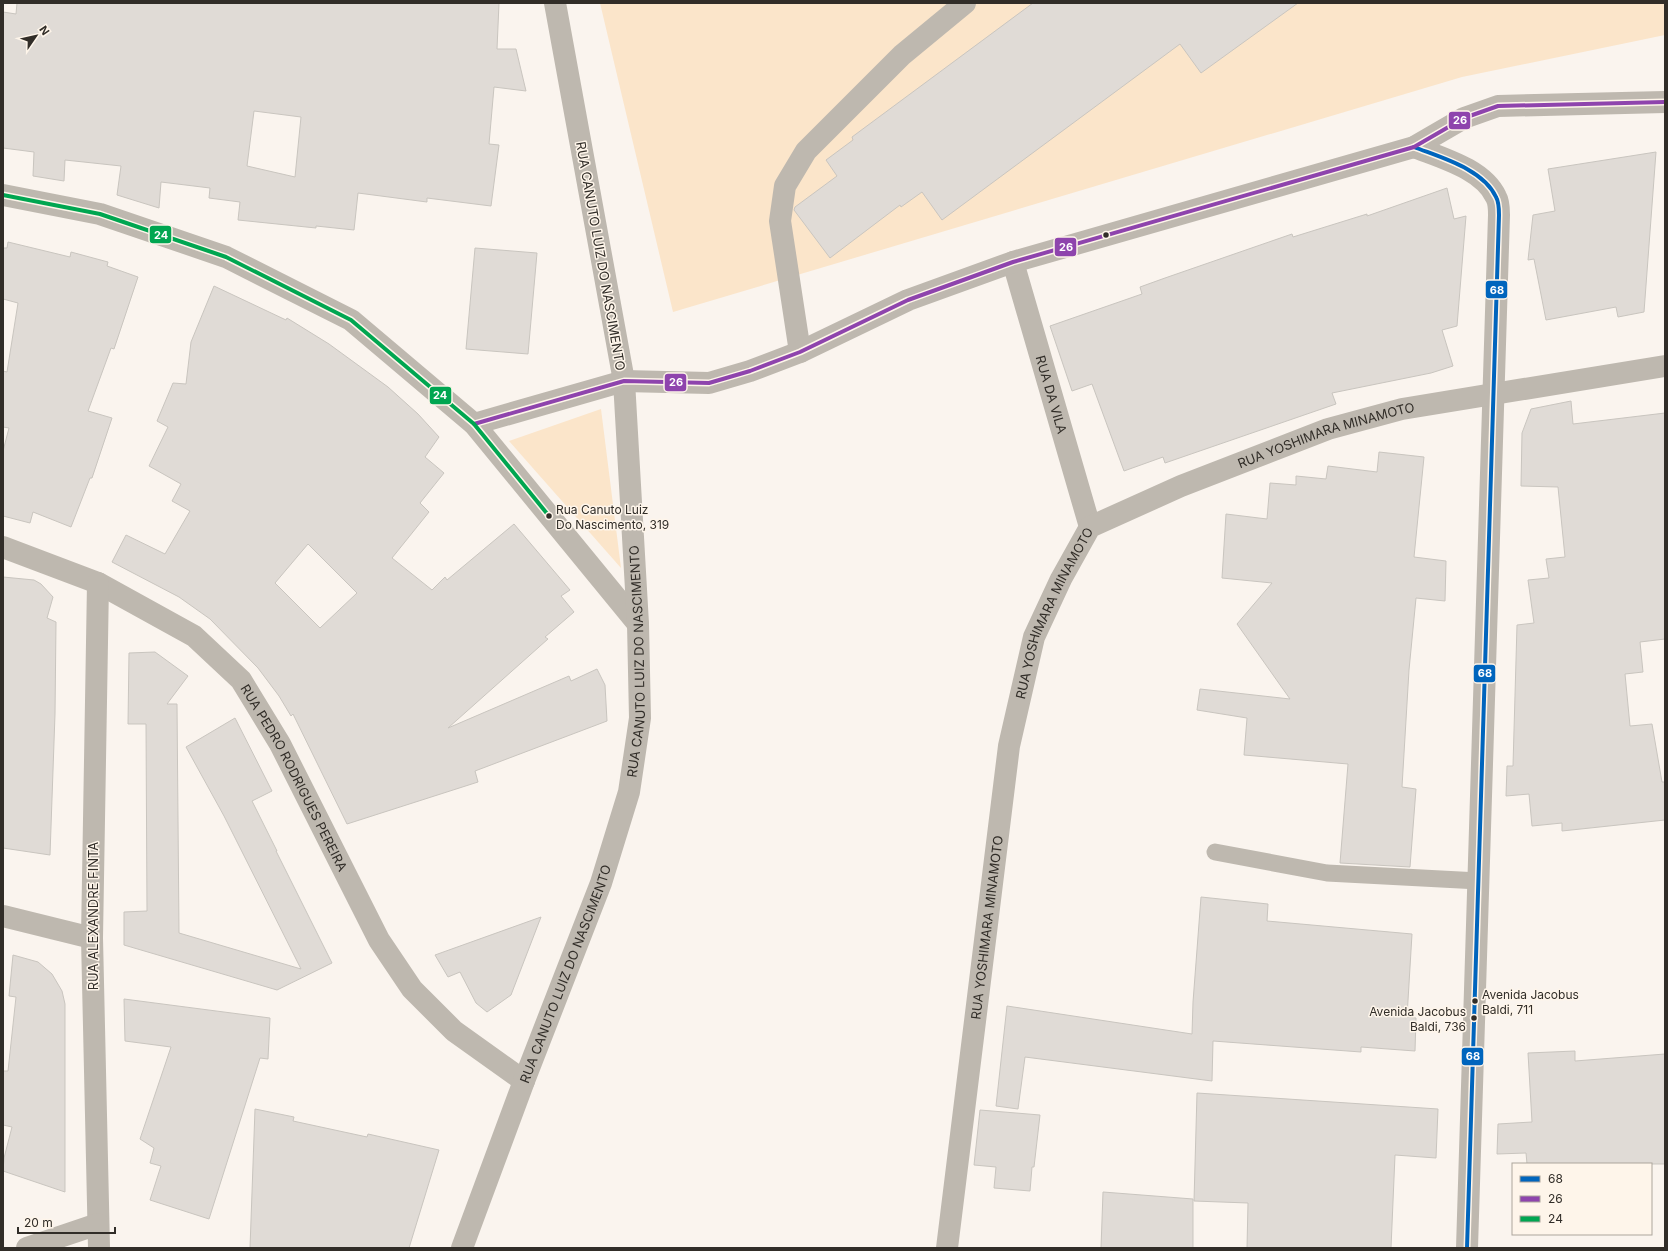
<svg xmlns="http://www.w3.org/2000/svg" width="1668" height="1251" viewBox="0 0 1668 1251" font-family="Inter,sans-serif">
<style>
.green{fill:#fbe5ca}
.building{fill:#e0dbd6;stroke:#c9c5bf;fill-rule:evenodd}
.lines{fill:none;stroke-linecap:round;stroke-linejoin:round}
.service{stroke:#beb8af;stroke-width:17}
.minor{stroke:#beb8af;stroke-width:22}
.bus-1-casing{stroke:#fef5ea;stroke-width:7}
.bus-2-casing{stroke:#fef5ea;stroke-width:7}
.bus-3-casing{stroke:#fef5ea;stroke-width:7}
.bus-1{stroke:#0065bd;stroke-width:4}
.bus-2{stroke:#8e44ad;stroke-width:4}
.bus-3{stroke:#00a651;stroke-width:4}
.bus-dot{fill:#312d28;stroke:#fef5ea;stroke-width:1.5}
.labels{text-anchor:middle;stroke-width:3;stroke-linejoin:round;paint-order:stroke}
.bus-label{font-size:12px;fill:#312d28;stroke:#fef5ea;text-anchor:start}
.street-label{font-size:13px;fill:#312d28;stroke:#fef5ea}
.line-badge{stroke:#fef5ea;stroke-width:1.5}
.badge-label{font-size:11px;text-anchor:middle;font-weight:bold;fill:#fff}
</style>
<rect width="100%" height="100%" fill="#faf4ee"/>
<path class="green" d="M 600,3 L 1665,3 L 1665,35 L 1462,77 L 673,312 Z
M 601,409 L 621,568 L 509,441 Z"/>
<path class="building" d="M 17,3 L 499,3 L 497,49 L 516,49 L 526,91 L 494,87 L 489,144 L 499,145 L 491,206 L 427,198 L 427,202 L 358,193 L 354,230 L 316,226 L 316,228 L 238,220 L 240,202 L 209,198 L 210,188 L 161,182 L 159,208 L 117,195 L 121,166 L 65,160 L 64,181 L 33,176 L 34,152 L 3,148 L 3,12 L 16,14 ZM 254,111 L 301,117 L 295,177 L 247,166 Z
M 1033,3 L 1298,3 L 1201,73 L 1180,44 L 942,220 L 922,192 L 901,207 L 900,205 L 830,258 L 794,210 L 795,207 L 837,176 L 826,160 L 853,140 L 852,137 Z
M 1656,152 L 1644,312 L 1618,317 L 1616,307 L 1546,320 L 1534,259 L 1528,260 L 1533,215 L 1555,211 L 1548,169 Z
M 1447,188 L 1454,219 L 1466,216 L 1457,326 L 1442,330 L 1453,366 L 1431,373 L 1332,393 L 1336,404 L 1165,463 L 1163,457 L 1124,471 L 1092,384 L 1072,391 L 1050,326 L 1142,294 L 1140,287 L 1165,278 L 1292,234 L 1293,237 L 1367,214 L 1367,216 Z
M 8,242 L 70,257 L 71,252 L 108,262 L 107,266 L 138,277 L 114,349 L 111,348 L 88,411 L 112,418 L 92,478 L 90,478 L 71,527 L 33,512 L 30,523 L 3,516 L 3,451 L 9,428 L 3,427 L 3,371 L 7,372 L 18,303 L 3,299 L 3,248 L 7,248 Z
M 475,248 L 537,253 L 528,354 L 466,349 Z
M 214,286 L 286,320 L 287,318 L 329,344 L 388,387 L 418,414 L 439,437 L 425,457 L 444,473 L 420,503 L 429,512 L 392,558 L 432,590 L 445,577 L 447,580 L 514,524 L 570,590 L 561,596 L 574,612 L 545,637 L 548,639 L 448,728 L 569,676 L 571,681 L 597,669 L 605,685 L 607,721 L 475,771 L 478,782 L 347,824 L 293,714 L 291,716 L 279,696 L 258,668 L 210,619 L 179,597 L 112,562 L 126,535 L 165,554 L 190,511 L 172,501 L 181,484 L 149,466 L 168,427 L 157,421 L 173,383 L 186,384 L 191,342 ZM 308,544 L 357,593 L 320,628 L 275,583 Z
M 1571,401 L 1573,424 L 1665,413 L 1665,639 L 1640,642 L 1643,672 L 1625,674 L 1630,726 L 1652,724 L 1662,782 L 1665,782 L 1665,820 L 1562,831 L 1562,823 L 1532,826 L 1529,794 L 1506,796 L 1507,766 L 1513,766 L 1517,625 L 1534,623 L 1528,580 L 1549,578 L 1546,559 L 1565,557 L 1558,487 L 1521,486 L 1522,433 L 1531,409 Z
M 1379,452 L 1424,457 L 1414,557 L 1446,561 L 1445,601 L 1416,598 L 1409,670 L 1402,787 L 1416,789 L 1410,867 L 1340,863 L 1348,764 L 1244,755 L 1247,718 L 1197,710 L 1200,689 L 1290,699 L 1237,624 L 1272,583 L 1222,578 L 1226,514 L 1267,519 L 1270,483 L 1296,485 L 1296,476 L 1326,479 L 1328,466 L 1377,472 Z
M 3,577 L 34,580 L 41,584 L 53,597 L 47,618 L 56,622 L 55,714 L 50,855 L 3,848 Z
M 155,652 L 188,676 L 167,704 L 177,704 L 179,933 L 301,969 L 224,816 L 186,747 L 235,718 L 272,791 L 252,801 L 277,851 L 276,851 L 332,963 L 277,990 L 124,945 L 124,912 L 147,911 L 146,724 L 128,724 L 129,653 Z
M 1201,897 L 1268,904 L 1267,921 L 1412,934 L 1407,1017 L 1416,1018 L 1415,1051 L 1361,1047 L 1361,1052 L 1213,1041 L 1212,1081 L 1025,1057 L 1018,1109 L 996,1106 L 1007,1006 L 1192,1034 L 1193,1002 Z
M 541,917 L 511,995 L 487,1012 L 476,1003 L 460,972 L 448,977 L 435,955 Z
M 13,955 L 38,962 L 52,974 L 62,991 L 65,1004 L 65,1192 L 3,1171 L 4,1158 L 12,1127 L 3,1125 L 3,1071 L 8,1071 L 16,997 L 9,996 Z
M 124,999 L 270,1018 L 268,1059 L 260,1058 L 209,1219 L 150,1200 L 161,1166 L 150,1163 L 154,1148 L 140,1139 L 171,1047 L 125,1041 Z
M 1575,1051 L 1575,1061 L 1665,1054 L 1665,1164 L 1527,1164 L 1526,1153 L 1497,1154 L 1498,1124 L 1532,1122 L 1528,1053 Z
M 1197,1093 L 1438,1109 L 1436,1158 L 1395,1155 L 1391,1248 L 1247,1248 L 1248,1203 L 1194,1201 Z
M 255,1109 L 294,1117 L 293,1121 L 367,1137 L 368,1134 L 439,1150 L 409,1248 L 250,1248 Z
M 980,1110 L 1040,1115 L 1034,1167 L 1032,1167 L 1030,1191 L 994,1188 L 996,1167 L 974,1165 Z
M 1103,1192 L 1193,1199 L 1193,1248 L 1101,1248 Z"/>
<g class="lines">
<path class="service" d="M 1215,852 L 1327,873 L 1479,881"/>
<g class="minor">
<path d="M 1414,147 C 1442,158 1483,169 1496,197 C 1499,202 1499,210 1499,215 L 1467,1248"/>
<path d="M 3,195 L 100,214 L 226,257 L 351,320 L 474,424 L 638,624"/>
<path id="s1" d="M 1013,262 L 1090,527"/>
<path d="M 800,352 L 780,221 L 785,186 L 806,151 L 902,55 L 965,3"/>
<path d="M 474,424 L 624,381 L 709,383 L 750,371 L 800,352 L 908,300 L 1013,262 L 1414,147 L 1464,118 L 1498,106 L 1665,102"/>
<path id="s2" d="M 3,547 L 98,583 L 194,636 L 241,680 L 280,744 L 379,940 L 412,989 L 454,1031 L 524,1081"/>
<path d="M 98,583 L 92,938 L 99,1248"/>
<path d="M 3,916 L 92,938"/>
<path d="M 27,1248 L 98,1224"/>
<path id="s3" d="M 462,1248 L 524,1081 L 601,883 L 629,792 L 640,718 L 638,624 L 624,381 L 555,3"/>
<path id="s4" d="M 947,1248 L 1009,746 L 1034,637 L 1061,579 L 1090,527 L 1181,486 L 1328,429 L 1402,409 L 1665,366"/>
</g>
<g class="bus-1-casing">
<path id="bus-1" d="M 1414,147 C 1442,158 1483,169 1496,197 C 1499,202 1499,210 1499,215 L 1467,1248"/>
</g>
<g class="bus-2-casing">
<path id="bus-2" d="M 474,424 L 624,381 L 709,383 L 750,371 L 800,352 L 908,300 L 1013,262 L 1414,147 L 1464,118 L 1498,106 L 1665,102"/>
</g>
<g class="bus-3-casing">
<path id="bus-3" d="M 3,195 L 100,214 L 226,257 L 351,320 L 474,424 L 549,516"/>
</g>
<use href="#bus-1" class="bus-1"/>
<use href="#bus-2" class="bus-2"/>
<use href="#bus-3" class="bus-3"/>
</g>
<g class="bus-dot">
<circle cx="1106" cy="235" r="3.5"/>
<circle cx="549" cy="516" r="3.5"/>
<circle cx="1475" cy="1001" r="3.5"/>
<circle cx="1474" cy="1018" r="3.5"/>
</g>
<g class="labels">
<g class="bus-label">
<text x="556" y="514">Rua Canuto Luiz<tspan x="556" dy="15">Do Nascimento, 319</tspan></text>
<text x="1482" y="999">Avenida Jacobus<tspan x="1482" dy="15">Baldi, 711</tspan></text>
<text x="1466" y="1016" text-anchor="end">Avenida Jacobus<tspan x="1466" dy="15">Baldi, 736</tspan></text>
</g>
<g class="street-label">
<text transform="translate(601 256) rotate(80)" y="5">RUA CANUTO LUIZ DO NASCIMENTO</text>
<text dy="5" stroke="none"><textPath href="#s1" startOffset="138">RUA DA VILA</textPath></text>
<text dy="5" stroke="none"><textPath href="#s4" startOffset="995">RUA YOSHIMARA MINAMOTO</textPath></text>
<text dy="5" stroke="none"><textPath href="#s4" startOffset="647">RUA YOSHIMARA MINAMOTO</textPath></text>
<text dy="5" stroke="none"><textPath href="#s3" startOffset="617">RUA CANUTO LUIZ DO NASCIMENTO</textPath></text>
<text dy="5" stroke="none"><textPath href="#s2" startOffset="387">RUA PEDRO RODRIGUES PEREIRA</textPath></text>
<text transform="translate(93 916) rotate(-90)" y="5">RUA ALEXANDRE FINTA</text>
<text dy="5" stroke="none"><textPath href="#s4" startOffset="323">RUA YOSHIMARA MINAMOTO</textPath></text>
<text dy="5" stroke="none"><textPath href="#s3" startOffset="293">RUA CANUTO LUIZ DO NASCIMENTO</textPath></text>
</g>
</g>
<g class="line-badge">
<rect x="1448" y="111" width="23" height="19" rx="4" fill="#8e44ad"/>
<rect x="149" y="225" width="23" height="19" rx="4" fill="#00a651"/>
<rect x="1054" y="237" width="23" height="20" rx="4" fill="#8e44ad"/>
<rect x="1485" y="280" width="23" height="19" rx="4" fill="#0065bd"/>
<rect x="664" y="373" width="23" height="19" rx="4" fill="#8e44ad"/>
<rect x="429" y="386" width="23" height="19" rx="4" fill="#00a651"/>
<rect x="1473" y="664" width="23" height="19" rx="4" fill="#0065bd"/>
<rect x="1461" y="1047" width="23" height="19" rx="4" fill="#0065bd"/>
</g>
<g class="badge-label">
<text x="1460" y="124">26</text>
<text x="161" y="239">24</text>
<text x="1066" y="251">26</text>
<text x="1497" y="294">68</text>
<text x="676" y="386">26</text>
<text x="440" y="399">24</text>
<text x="1485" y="677">68</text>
<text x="1473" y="1060">68</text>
</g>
<rect width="1668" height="1251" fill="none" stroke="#312d28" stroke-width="8"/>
<rect x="1512" y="1163" width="140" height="72" fill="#fef5ea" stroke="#aca59c"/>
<rect x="1520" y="1176" width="20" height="6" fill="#0065bd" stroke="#aca59c"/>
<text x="1548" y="1183" font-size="12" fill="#312d28">68</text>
<rect x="1520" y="1196" width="20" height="6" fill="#8e44ad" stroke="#aca59c"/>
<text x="1548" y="1203" font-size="12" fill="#312d28">26</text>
<rect x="1520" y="1216" width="20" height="6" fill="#00a651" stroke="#aca59c"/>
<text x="1548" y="1223" font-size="12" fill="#312d28">24</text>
<g transform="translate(36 36) rotate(56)" stroke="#fef5ea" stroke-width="3" paint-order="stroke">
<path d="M0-3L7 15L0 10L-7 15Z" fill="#312d28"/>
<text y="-6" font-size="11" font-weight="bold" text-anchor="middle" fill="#312d28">N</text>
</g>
<path d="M18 1227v6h97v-6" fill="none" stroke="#312d28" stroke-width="2"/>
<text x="24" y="1227" font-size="12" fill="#312d28" stroke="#fef5ea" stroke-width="3" paint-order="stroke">20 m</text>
</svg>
